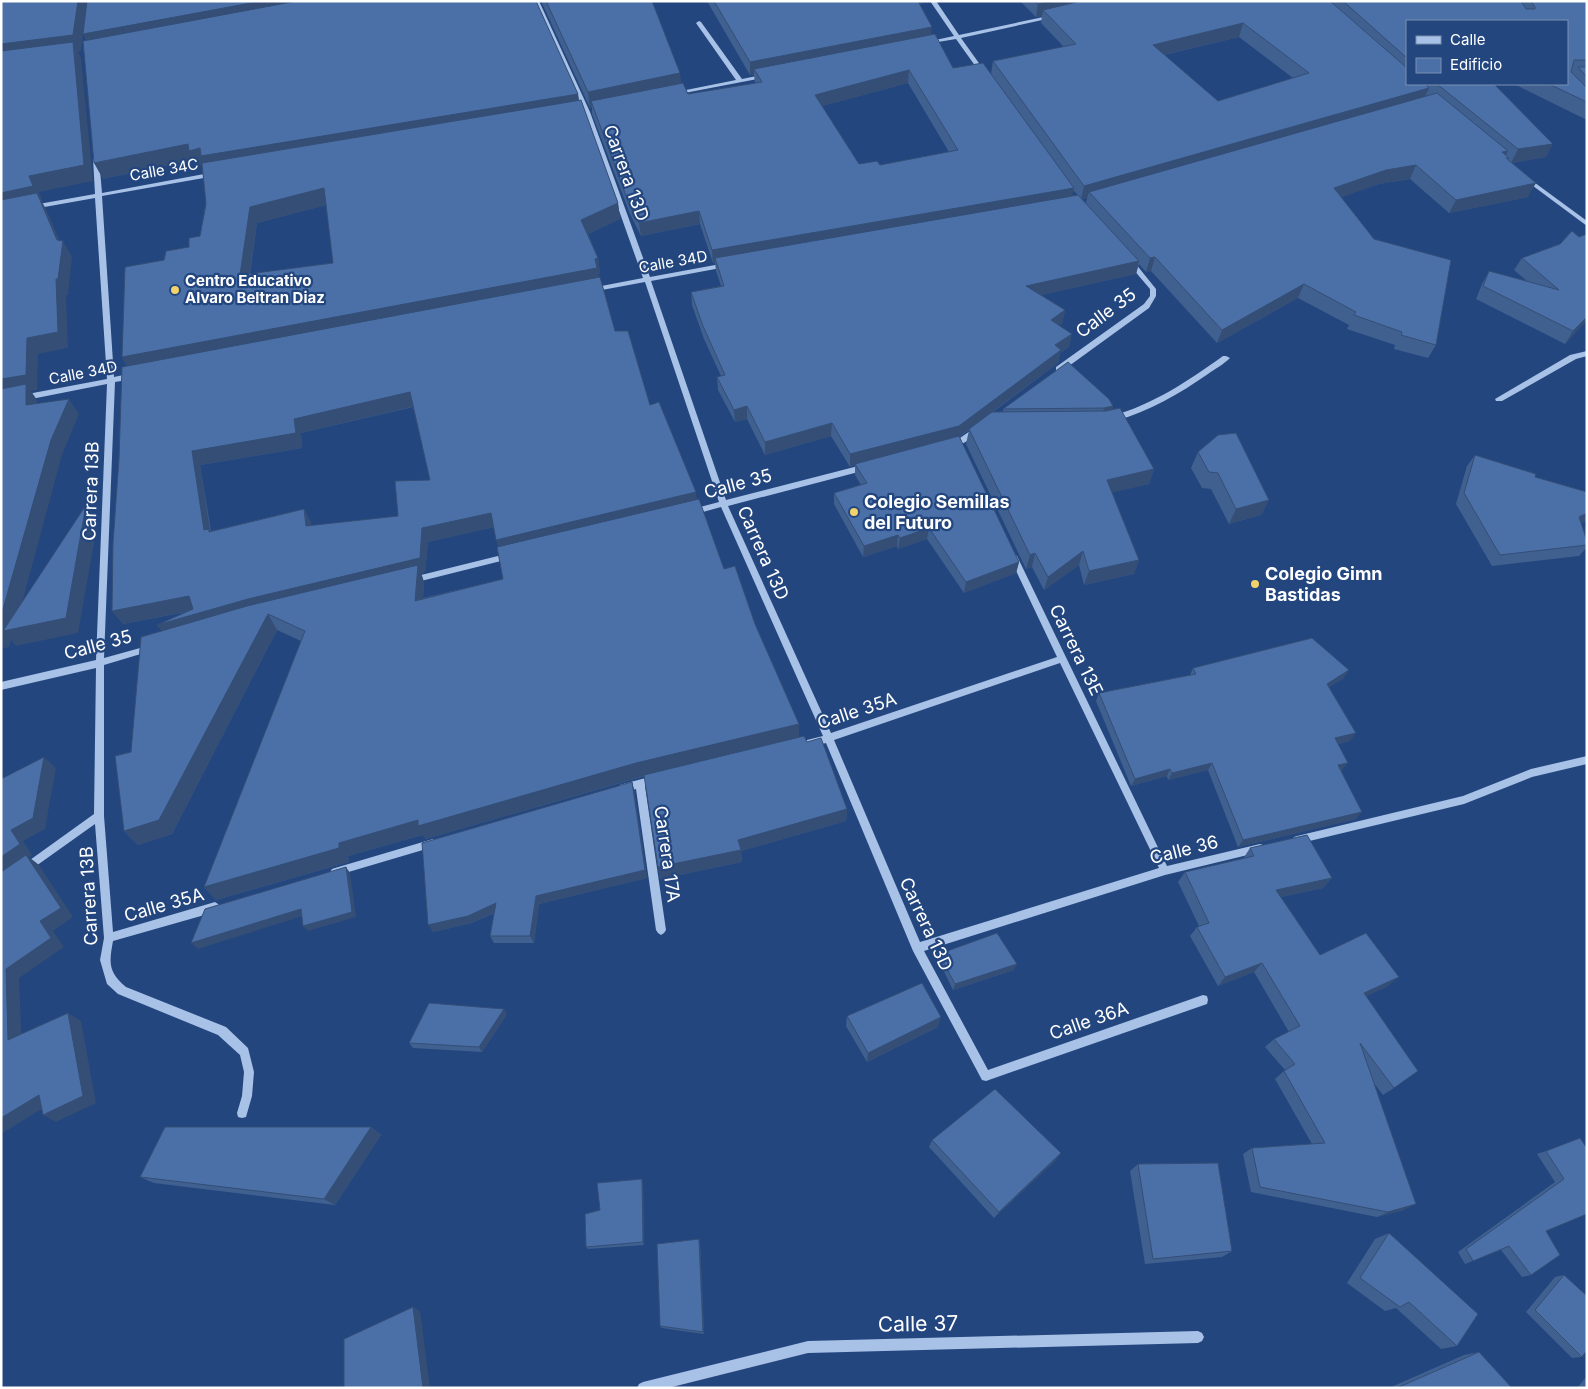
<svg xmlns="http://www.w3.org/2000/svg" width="1588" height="1389" viewBox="0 0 1588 1389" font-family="Inter,sans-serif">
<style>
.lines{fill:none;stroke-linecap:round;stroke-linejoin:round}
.minor{fill:#a8c1e6;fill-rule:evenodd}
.wall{fill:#406090;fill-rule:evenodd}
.shaded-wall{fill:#344e76}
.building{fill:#4b70a8;stroke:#344e76;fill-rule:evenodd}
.poi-dot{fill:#f2d26a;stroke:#23467f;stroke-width:2}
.labels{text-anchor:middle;stroke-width:4.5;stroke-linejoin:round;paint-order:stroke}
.far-street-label{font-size:15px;fill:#fff;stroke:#23467f}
.far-poi-label{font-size:15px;font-weight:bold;fill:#fff;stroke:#23467f;text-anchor:start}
.street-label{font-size:18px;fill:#fff;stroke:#23467f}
.poi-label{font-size:18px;font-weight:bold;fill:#fff;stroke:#23467f;text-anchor:start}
.near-street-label{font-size:21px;fill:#fff;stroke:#23467f}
</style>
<rect width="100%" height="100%" fill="#23467f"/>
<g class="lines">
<path class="minor" d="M 533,1 L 539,1 L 590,112 L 650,277 L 726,263 L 729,265 L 726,267 L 651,281 L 726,500 L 866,464 L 870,467 L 866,470 L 728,506 L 831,733 L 1057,657 L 1009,556 L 1013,553 L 1017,556 L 1167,866 L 1260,844 L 1263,845 L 1265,848 L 1263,851 L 1260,852 L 1165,875 L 924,951 L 988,1070 L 1203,995 L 1207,996 L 1208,1000 L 1207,1004 L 986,1081 L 982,1080 L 913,951 L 826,743 L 810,747 L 807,746 L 806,743 L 807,740 L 823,736 L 721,507 L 692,515 L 688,512 L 689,510 L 719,502 L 645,282 L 591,292 L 588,290 L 591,288 L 643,278 L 584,112 ZM 1060,663 L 1159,868 L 920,942 L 834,740 Z
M 930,1 L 936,1 L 959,35 L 1053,15 L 1056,17 L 961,38 L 986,73 L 983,75 L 981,74 L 956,39 L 926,44 L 926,42 L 954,36 Z
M 699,21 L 701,22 L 742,79 L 766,74 L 769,76 L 768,77 L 674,95 L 673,94 L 676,92 L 736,80 L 696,23 Z
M 96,156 L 99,158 L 102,193 L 215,172 L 218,174 L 215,176 L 102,196 L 114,377 L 133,373 L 137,376 L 133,379 L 115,382 L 104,658 L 151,645 L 154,646 L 155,648 L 154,650 L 104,665 L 104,816 L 113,932 L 215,902 L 218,904 L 220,907 L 218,910 L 215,912 L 113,941 C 109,963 108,972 126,987 L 226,1027 L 248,1048 L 254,1072 L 252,1096 L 246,1117 L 242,1118 L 238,1117 L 237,1113 L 242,1096 L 244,1072 L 240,1055 L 218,1035 L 118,994 L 107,984 L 100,960 L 104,938 L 95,824 L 29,871 L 26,872 L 23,871 L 21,868 L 23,865 L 94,814 L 96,668 L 1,690 L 1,682 L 96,660 L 107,384 L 1,405 L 1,399 L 107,379 L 95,198 L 33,209 L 30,207 L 33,205 L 95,194 L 93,158 Z
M 1527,177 L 1587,221 L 1587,226 L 1525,180 L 1525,178 Z
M 1127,258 L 1131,258 L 1156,289 L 1156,296 L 1149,308 L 1062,371 L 1056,371 L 1056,367 L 1144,304 L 1150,296 L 1150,289 L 1127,262 Z
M 1587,351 L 1587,356 L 1576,359 L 1502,401 L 1496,401 L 1495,399 L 1570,355 Z
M 1223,356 L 1226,356 L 1230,358 C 1224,364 1215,369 1208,374 C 1179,394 1150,411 1115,421 L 1111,418 L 1112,416 C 1154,404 1188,381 1223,356 Z
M 976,427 L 980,430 L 979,432 C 970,439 960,448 948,447 L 947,445 L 948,443 L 957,440 Z
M 510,553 L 514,556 L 513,558 L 413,583 L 409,580 L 413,577 Z
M 1587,756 L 1587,764 L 1532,777 L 1464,804 L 1297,844 L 1294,843 L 1292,840 L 1294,837 L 1297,836 L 1463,796 L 1531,769 Z
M 657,775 L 660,776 L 662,779 L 660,782 L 645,786 L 666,930 L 664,933 L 661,935 L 658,933 L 656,930 L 636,789 L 623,792 L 620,791 L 618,788 L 620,785 L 623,784 Z
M 433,839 L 436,840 L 438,843 L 436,846 L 433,847 L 335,876 L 332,875 L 330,872 L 332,869 L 335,868 Z
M 1198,1331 L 1202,1333 L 1204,1337 L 1202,1341 L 1198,1343 L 808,1353 L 668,1388 L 637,1388 L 639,1384 L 643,1382 L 808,1341 Z"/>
</g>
<path class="wall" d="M 541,1 L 652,1 L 681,83 L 688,94 L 755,83 L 754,75 L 750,75 L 707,1 L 929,1 L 929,2 L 920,4 L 931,34 L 953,68 L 991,74 L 993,61 L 1064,47 L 1041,23 L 1042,16 L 1036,17 L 1020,1 L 1587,1 L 1587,120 L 1514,84 L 1567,84 L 1567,21 L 1407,21 L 1407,84 L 1494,84 L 1546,157 L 1511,163 L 1528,197 L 1449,213 L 1410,179 L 1379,184 L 1341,197 L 1436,345 L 1428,358 L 1394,349 L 1395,345 L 1347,329 L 1349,325 L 1298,298 L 1217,343 L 1151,271 L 1146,272 L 1139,264 L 1136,274 L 1041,295 L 1065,310 L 1062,324 L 1059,325 L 1069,347 L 1060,353 L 1058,363 L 989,415 L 1003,412 L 1003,409 L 1113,406 L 1112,410 L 1154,469 L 1149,484 L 1112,492 L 1139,560 L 1134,574 L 1084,585 L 1079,565 L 1044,590 L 1032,567 L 1026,569 L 966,444 L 969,430 L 959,437 L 1019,562 L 1016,573 L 964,593 L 927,539 L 898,549 L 897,546 L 863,557 L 834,504 L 834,493 L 861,485 L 855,475 L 855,465 L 850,467 L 831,436 L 765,455 L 747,419 L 735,422 L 718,390 L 717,377 L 721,376 L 704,339 L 692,305 L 691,292 L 721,286 L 716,271 L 715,263 L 713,263 L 700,224 L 641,236 L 630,214 L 592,114 L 592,108 L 590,108 ZM 1239,37 L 1293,78 L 1218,101 L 1164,55 ZM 908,83 L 949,152 L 880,165 L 859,164 L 822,106 ZM 1073,190 L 1077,194 L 1077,195 L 1072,196 ZM 1087,198 L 1086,203 L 1082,199 Z
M 86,40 L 578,94 L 579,101 L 618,203 L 620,219 L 588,234 L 598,258 L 600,274 L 598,274 L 599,277 L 615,331 L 650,405 L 697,499 L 724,569 L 755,624 L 799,724 L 799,737 L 807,742 L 847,809 L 846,821 L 741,851 L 742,862 L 660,879 L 658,867 L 645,776 L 426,839 L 423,835 L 348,856 L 349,862 L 216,900 L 204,887 L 301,641 L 277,630 L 172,834 L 138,845 L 124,831 L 131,752 L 162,631 L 157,625 L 186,612 L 123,624 L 112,611 L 127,366 L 122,357 L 164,260 L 189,247 L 200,236 L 206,204 L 202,165 L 196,167 L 193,160 L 103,179 ZM 326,205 L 333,263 L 250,274 L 257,223 ZM 413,407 L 430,480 L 398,516 L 311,526 L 311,523 L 304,509 L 211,531 L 200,465 L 302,448 L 301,433 ZM 494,527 L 498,546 L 503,579 L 423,598 L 424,582 L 421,573 L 425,572 L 428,542 Z
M 1587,234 L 1587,320 L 1565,344 L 1476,299 L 1482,284 L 1489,271 L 1527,281 L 1514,270 L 1522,258 Z
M 1198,452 L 1269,500 L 1261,515 L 1229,524 L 1211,489 L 1202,488 L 1191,468 Z
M 1475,455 L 1535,477 L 1587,492 L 1587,520 L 1581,523 L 1587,541 L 1587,547 L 1579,556 L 1492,566 L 1456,504 L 1467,466 Z
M 1193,668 L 1344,678 L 1329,687 L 1350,741 L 1338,744 L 1342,770 L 1341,771 L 1356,819 L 1238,847 L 1208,770 L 1168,780 L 1167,776 L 1131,786 L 1096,701 L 1099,693 L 1190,675 Z
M 632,782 L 634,790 L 647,878 L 539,904 L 534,943 L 494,943 L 490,936 L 494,913 L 472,923 L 433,932 Z
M 1250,848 L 1332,878 L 1323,888 L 1281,897 L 1320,955 L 1388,986 L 1366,996 L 1394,1088 L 1383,1095 L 1373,1082 L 1404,1210 L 1377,1217 L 1251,1192 L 1243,1154 L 1252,1148 L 1312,1144 L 1275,1079 L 1285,1070 L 1265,1047 L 1274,1039 L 1289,1032 L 1254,972 L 1218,986 L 1190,936 L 1197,927 L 1199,926 L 1178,882 L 1185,872 L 1243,859 Z
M 939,954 L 1014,970 L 953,990 L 938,959 Z
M 507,1014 L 482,1052 L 413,1048 L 409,1043 Z
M 847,1016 L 938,1027 L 867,1062 L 846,1026 Z
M 371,1127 L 381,1135 L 335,1205 L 154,1183 L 140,1177 Z
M 932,1140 L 1056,1160 L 994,1218 L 929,1147 Z
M 1587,1148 L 1546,1231 L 1531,1275 L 1522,1277 L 1501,1250 L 1465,1264 L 1458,1252 L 1555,1182 L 1537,1154 L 1546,1151 Z
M 1138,1164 L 1232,1251 L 1222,1257 L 1145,1264 L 1130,1171 Z
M 643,1182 L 644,1245 L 588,1249 L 586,1247 L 600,1210 Z
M 1389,1233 L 1457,1346 L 1441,1349 L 1396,1308 L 1385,1311 L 1347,1283 L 1375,1239 Z
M 700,1242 L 704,1334 L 662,1328 L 660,1326 Z
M 1564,1275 L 1582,1357 L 1572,1358 L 1526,1312 L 1555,1277 Z
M 1479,1352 L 1512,1388 L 1389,1388 L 1464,1355 Z
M 1587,1376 L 1587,1388 L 1577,1388 Z"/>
<path class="shaded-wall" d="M 78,1 L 87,1 L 81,51 L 78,52 L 81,58 L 93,181 L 39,192 L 43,202 L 42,202 L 46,209 L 62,246 L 63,241 L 72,257 L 68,295 L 66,295 L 68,348 L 38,354 L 37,390 L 31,391 L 37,400 L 37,420 L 1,397 L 1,193 L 29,176 L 1,61 L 1,44 Z
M 262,1 L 353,1 L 91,50 L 83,34 Z
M 913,1 L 929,1 L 929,2 L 912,5 Z
M 1051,1 L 1108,1 L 1043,10 L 1042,16 L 1036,17 L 1038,4 Z
M 1243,23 L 1239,37 L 1150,58 L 1153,45 Z
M 932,27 L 930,40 L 754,69 L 754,75 L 750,75 L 750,62 Z
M 909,70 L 908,83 L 815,108 L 815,95 Z
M 680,73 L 682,89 L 591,101 L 592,108 L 590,108 L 588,92 Z
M 1429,88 L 1423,101 L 1089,192 L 1087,198 L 1081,200 L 1084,186 Z
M 578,94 L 580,110 L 196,167 L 193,160 L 103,179 L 94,163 L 188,144 L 200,148 Z
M 1553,144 L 1546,157 L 1511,163 L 1518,149 Z
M 1508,151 L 1501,164 L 1502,152 Z
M 1416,165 L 1410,179 L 1379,184 L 1329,202 L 1334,188 L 1386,170 Z
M 1536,183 L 1528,197 L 1449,213 L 1456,200 Z
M 324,188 L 330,204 L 257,223 L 247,291 L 240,275 L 250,207 Z
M 1074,188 L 1071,202 L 715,258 L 715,263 L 713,263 L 712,250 Z
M 618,203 L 620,219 L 584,236 L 581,220 Z
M 699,211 L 700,224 L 641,236 L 639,223 Z
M 1155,257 L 1151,271 L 1146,272 L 1150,258 Z
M 598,258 L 600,274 L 598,274 L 600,284 L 131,373 L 122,357 Z
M 1139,261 L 1136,274 L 1024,299 L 1026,286 Z
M 1304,284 L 1298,298 L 1217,343 L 1222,330 Z
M 1065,310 L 1062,324 L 1048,333 L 1051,320 Z
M 1587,317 L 1587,320 L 1565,344 L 1573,331 Z
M 1072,334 L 1069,347 L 1060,353 L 1058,363 L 957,438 L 855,464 L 855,465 L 850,467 L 850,454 L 1055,345 Z
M 410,392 L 415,406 L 301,433 L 302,448 L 200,465 L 210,530 L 218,543 L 204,530 L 192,451 L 294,419 Z
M 69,399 L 79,414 L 62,455 L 15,629 L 86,505 L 98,521 L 78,633 L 16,646 L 11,640 L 9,647 L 1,649 L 1,616 L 51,440 Z
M 747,406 L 747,419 L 735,422 L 734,410 Z
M 1113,406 L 1111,414 L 1102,416 L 1104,408 Z
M 832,423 L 831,436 L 765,455 L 765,442 Z
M 1154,469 L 1149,484 L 1102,495 L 1107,480 Z
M 696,492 L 698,506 L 501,554 L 496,540 Z
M 1269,500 L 1261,515 L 1229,524 L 1236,509 Z
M 304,509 L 311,523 L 313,540 L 306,526 Z
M 491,513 L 496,527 L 428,542 L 425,572 L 421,573 L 424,582 L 422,617 L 415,601 L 417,574 L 167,638 L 157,625 L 422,528 Z
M 1587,513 L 1587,520 L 1570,527 L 1579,517 Z
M 929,528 L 927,539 L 898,549 L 900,538 Z
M 898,535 L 897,546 L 863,557 L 864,546 Z
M 1083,551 L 1079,565 L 1044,590 L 1048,577 Z
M 1035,553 L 1032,567 L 1026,569 L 1030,555 Z
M 1139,560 L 1134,574 L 1084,585 L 1089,571 Z
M 1019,562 L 1016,573 L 964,593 L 966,582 Z
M 189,596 L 199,609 L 123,624 L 112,611 Z
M 268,614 L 277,630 L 172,834 L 138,845 L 124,831 Z
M 1349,670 L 1344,678 L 1321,692 L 1327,684 Z
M 799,724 L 799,739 L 640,777 L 426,839 L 423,835 L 348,856 L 349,862 L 216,900 L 204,887 L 339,843 L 418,820 L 636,763 Z
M 1356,733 L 1350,741 L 1329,746 L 1335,738 Z
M 44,757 L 56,768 L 45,829 L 23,841 L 32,855 L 29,857 L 39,865 L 73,917 L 53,931 L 64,947 L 19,978 L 22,1048 L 8,1040 L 1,877 L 1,857 L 11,830 Z
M 1212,763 L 1208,770 L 1168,780 L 1172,773 Z
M 1348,763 L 1342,770 L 1332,772 L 1338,765 Z
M 1170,769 L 1167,776 L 1131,786 L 1135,779 Z
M 632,782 L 634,790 L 647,878 L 539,904 L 534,943 L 530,936 L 536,896 Z
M 847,809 L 846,821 L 741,851 L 742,862 L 660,879 L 658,867 L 738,840 Z
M 1362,812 L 1356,819 L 1238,847 L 1243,840 Z
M 346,867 L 350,873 L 356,917 L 308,931 L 303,926 Z
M 1332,878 L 1323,888 L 1268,900 L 1276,890 Z
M 496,903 L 499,910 L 472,923 L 433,932 L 428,925 Z
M 301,909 L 306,915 L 198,949 L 191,943 Z
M 1262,963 L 1254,972 L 1218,986 L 1225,977 Z
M 1017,964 L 1014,970 L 953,990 L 955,984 Z
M 1399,977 L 1388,986 L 1354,1002 L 1364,993 Z
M 504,1009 L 507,1014 L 482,1052 L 479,1047 Z
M 68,1013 L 81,1021 L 96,1103 L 56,1122 L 43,1115 Z
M 941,1017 L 938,1027 L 867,1062 L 868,1053 Z
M 39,1095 L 53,1102 L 1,1134 L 1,1118 Z
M 371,1127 L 381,1135 L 335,1205 L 324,1199 Z
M 1061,1153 L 1056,1160 L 994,1218 L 999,1212 Z
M 642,1179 L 643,1182 L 644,1245 L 643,1242 Z
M 1416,1204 L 1404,1210 L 1377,1217 L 1388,1212 Z
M 699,1239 L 700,1242 L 704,1334 L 703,1332 Z
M 413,1307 L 420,1311 L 430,1388 L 423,1388 Z"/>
<path class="building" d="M 1,1 L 78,1 L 73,35 L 1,44 Z
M 87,1 L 262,1 L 83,34 Z
M 297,1 L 536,1 L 578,94 L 201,156 L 200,148 L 189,151 L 188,144 L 94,163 L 83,41 Z
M 546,1 L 652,1 L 680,73 L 588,92 Z
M 714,1 L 918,1 L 932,27 L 750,62 Z
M 1035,1 L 1051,1 L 1038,4 Z
M 1081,1 L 1330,1 L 1407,68 L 1407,84 L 1425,84 L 1429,88 L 1084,186 L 993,61 L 1076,44 L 1043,10 ZM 1243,23 L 1309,73 L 1218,101 L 1153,45 Z
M 1343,1 L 1521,1 L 1526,9 L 1535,9 L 1535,7 L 1531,1 L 1587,1 L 1587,60 L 1574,60 L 1571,72 L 1587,88 L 1587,102 L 1549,84 L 1567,84 L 1567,21 L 1407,21 L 1407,58 Z
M 935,34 L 953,68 L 983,63 L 1074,188 L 712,250 L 699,211 L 639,223 L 628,201 L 591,101 L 683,83 L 688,94 L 762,82 L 754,69 ZM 909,70 L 958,150 L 880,165 L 877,161 L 859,164 L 815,95 Z
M 73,42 L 84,165 L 29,176 L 33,186 L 1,193 L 1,51 Z
M 1578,67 L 1587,67 L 1587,77 Z
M 1437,84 L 1494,84 L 1553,144 L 1518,149 Z
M 1437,93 L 1508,151 L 1502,152 L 1509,158 L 1506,158 L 1536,183 L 1456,200 L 1416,165 L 1386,170 L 1334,188 L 1374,239 L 1451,260 L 1436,345 L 1401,335 L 1402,332 L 1354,315 L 1356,312 L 1304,284 L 1222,330 L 1155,257 L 1150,258 L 1089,192 Z
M 581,100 L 618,203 L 581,220 L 598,258 L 595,259 L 597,268 L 122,357 L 125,267 L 164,260 L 166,251 L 189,247 L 189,238 L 200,236 L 206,204 L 202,163 ZM 324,188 L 333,263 L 240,275 L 250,207 Z
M 37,193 L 57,240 L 63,241 L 58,279 L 56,279 L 58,332 L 27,338 L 26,375 L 1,379 L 1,200 Z
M 1078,195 L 1139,261 L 1026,286 L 1065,310 L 1051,320 L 1072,334 L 1055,345 L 1061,350 L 959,426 L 850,454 L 832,423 L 765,442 L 747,406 L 734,410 L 717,377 L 725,375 L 703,326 L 691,292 L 724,286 L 715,258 Z
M 1572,231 L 1579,237 L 1587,234 L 1587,317 L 1573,331 L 1483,286 L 1489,271 L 1559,290 L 1522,258 L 1560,244 Z
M 600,277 L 615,331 L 628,331 L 650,405 L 659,402 L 696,492 L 496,540 L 491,513 L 422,528 L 420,558 L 248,599 L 157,625 L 193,609 L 189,596 L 112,611 L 113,543 L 119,459 L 122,367 ZM 410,392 L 430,480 L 395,481 L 398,516 L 306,526 L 304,509 L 209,532 L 209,529 L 204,530 L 192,451 L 296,433 L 294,419 Z
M 1068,362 L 1109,399 L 1113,406 L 1104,408 L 1003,409 Z
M 26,384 L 26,405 L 69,399 L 51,440 L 1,616 L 1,389 Z
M 1120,408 L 1154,469 L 1107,480 L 1139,560 L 1089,571 L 1083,551 L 1048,577 L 1035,553 L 1030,555 L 969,429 L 992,412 L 1106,411 Z
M 1236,433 L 1269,500 L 1236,509 L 1218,473 L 1209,472 L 1198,452 L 1218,435 Z
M 959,436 L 1019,562 L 966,582 L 929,528 L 900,538 L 898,535 L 864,546 L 834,493 L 867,483 L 855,464 Z
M 1475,455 L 1536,474 L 1535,477 L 1587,492 L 1587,513 L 1579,517 L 1587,541 L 1587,545 L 1500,555 L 1464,493 Z
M 699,499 L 724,569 L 735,566 L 755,624 L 799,724 L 636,763 L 418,826 L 418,820 L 339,843 L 339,848 L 204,887 L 305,631 L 268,614 L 159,820 L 124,831 L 115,756 L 131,752 L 141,637 L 247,606 L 418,565 L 415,601 L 503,579 L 497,547 Z
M 86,505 L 66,618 L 3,631 Z
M 1312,638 L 1349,670 L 1327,684 L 1356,733 L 1335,738 L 1348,763 L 1338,765 L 1362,812 L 1243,840 L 1212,763 L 1172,773 L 1170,769 L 1135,779 L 1099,693 L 1196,674 L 1193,668 Z
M 804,736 L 807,742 L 821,738 L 847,809 L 738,840 L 741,850 L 658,867 L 644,775 Z
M 44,757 L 33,818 L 11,830 L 20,844 L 1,857 L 1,779 Z
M 632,782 L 645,870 L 536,896 L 530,936 L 490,936 L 496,903 L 468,916 L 428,925 L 422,843 Z
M 1307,835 L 1332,878 L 1276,890 L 1320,955 L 1366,933 L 1399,977 L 1364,993 L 1418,1071 L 1394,1088 L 1360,1043 L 1416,1204 L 1388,1212 L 1260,1187 L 1252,1148 L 1325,1143 L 1284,1071 L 1295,1064 L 1274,1039 L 1300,1026 L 1262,963 L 1225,977 L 1197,927 L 1209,923 L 1185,872 L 1254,856 L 1250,848 Z
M 26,855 L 61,908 L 40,921 L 51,938 L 6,969 L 8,1040 L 68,1013 L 83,1096 L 43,1115 L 39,1095 L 1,1118 L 1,872 Z
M 346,867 L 352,912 L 303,926 L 301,909 L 191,943 L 205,909 Z
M 997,933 L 1017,964 L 955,984 L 939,954 Z
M 922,983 L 941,1017 L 868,1053 L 847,1016 Z
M 429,1003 L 504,1009 L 479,1047 L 409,1043 Z
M 995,1089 L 1061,1153 L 999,1212 L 932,1140 Z
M 165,1127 L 371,1127 L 324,1199 L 140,1177 Z
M 1580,1138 L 1587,1148 L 1587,1214 L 1546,1231 L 1560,1255 L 1531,1275 L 1509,1246 L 1473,1261 L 1466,1249 L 1564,1179 L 1546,1151 Z
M 1218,1163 L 1232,1251 L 1153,1259 L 1138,1164 Z
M 642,1179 L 643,1242 L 586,1247 L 585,1214 L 600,1210 L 597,1183 Z
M 1389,1233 L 1478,1314 L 1457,1346 L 1409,1302 L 1400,1307 L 1360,1278 Z
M 699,1239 L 703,1332 L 660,1326 L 657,1244 Z
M 1564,1275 L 1587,1296 L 1587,1350 L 1582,1357 L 1535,1310 Z
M 413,1307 L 423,1388 L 344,1388 L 344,1339 Z
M 1479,1352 L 1512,1388 L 1397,1388 Z"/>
<g class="poi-dot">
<circle cx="175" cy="290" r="5"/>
<circle cx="854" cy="512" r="5"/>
<circle cx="1255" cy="584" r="5"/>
</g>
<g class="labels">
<g class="far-street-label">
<text transform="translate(164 170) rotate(-10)" y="5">Calle 34C</text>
<text transform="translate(673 262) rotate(-10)" y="5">Calle 34D</text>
<text transform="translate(83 373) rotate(-11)" y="5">Calle 34D</text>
</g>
<g class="far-poi-label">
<text x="185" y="286">Centro Educativo<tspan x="185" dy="17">Alvaro Beltran Diaz</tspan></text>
</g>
<g class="street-label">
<text transform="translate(626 173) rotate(70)" y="6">Carrera 13D</text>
<text transform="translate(1106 313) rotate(-37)" y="6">Calle 35</text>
<text transform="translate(738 484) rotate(-15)" y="6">Calle 35</text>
<text transform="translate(91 491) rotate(-88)" y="6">Carrera 13B</text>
<text transform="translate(763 553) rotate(66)" y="6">Carrera 13D</text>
<text transform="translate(98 645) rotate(-15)" y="6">Calle 35</text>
<text transform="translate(1076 650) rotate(64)" y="6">Carrera 13E</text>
<text transform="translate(857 711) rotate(-18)" y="6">Calle 35A</text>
<text transform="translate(1184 850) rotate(-14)" y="6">Calle 36</text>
<text transform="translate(667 854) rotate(82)" y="6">Carrera 17A</text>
<text transform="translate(89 896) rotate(-93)" y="6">Carrera 13B</text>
<text transform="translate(164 905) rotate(-16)" y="6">Calle 35A</text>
<text transform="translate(926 924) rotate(65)" y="6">Carrera 13D</text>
<text transform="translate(1089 1021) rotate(-19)" y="6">Calle 36A</text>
</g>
<g class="poi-label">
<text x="864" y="508">Colegio Semillas<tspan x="864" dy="21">del Futuro</tspan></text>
<text x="1265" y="580">Colegio Gimn<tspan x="1265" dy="21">Bastidas</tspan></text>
</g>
<g class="near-street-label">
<text transform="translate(918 1324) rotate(-1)" y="7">Calle 37</text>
</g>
</g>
<rect width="1588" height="1389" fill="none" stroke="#ffffff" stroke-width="5"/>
<rect x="1406" y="20" width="162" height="65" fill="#23467f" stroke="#7b90b2"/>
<rect x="1416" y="36" width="25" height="8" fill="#a8c1e6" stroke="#7b90b2"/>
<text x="1450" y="45" font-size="15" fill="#ffffff">Calle</text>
<rect x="1416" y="58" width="25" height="15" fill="#4b70a8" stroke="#7b90b2"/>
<text x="1450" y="70" font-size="15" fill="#ffffff">Edificio</text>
</svg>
